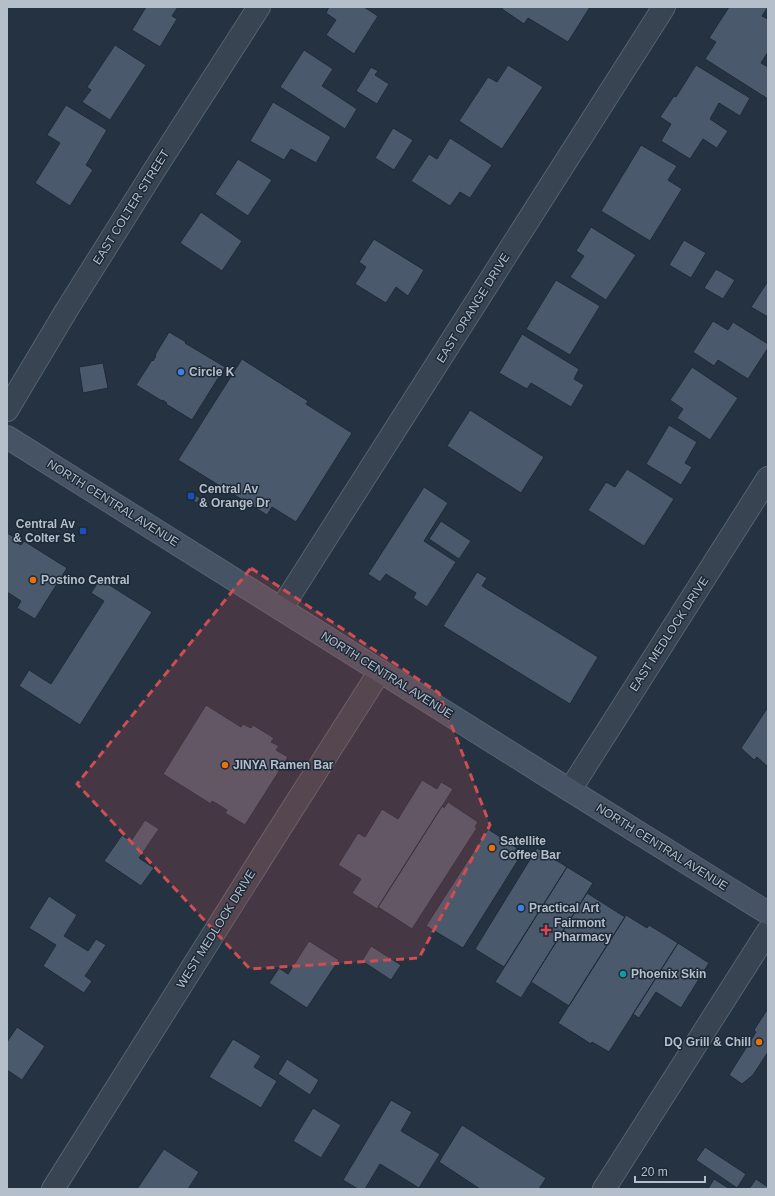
<svg xmlns="http://www.w3.org/2000/svg" width="775" height="1196" viewBox="0 0 775 1196" font-family="Helvetica,sans-serif">
<style>
.building{fill:#4a596b;stroke:#1f2b39}
.lines{fill:none;stroke-linecap:round;stroke-linejoin:round}
.minor-casing{stroke:#56626f;stroke-width:24}
.secondary-casing{stroke:#56626f;stroke-width:24}
.minor{stroke:#384451;stroke-width:22}
.secondary{stroke:#465365;stroke-width:22}
.marked{fill:#ce4e51;fill-opacity:0.2;stroke:#ce4e51;stroke-width:3;stroke-dasharray:8 5;stroke-linejoin:round}
.shop-dot{fill:#3f7fe0;stroke:#1d2937;stroke-width:1.5}
.transit-dot{fill:#1a4fb4;stroke:#1d2937;stroke-width:1.5}
.food-dot{fill:#e8710a;stroke:#1d2937;stroke-width:1.5}
.health-dot{fill:#e0444e;stroke:#1d2937;stroke-width:1.5}
.culture-dot{fill:#0f9aa8;stroke:#1d2937;stroke-width:1.5}
.labels{text-anchor:middle;stroke-width:3;stroke-linejoin:round;paint-order:stroke}
.street-label{font-size:12px;fill:#b5bfcc;stroke:#1d2937}
.poi-label{font-size:12px;font-weight:bold;fill:#b5bfcc;stroke:#1d2937;text-anchor:start}
</style>
<rect width="100%" height="100%" fill="#243242"/>
<path class="building" d="M 146,7 L 178,7 L 172,16 L 177,19 L 160,47 L 132,30 Z
M 329,7 L 364,7 L 378,16 L 354,54 L 326,35 L 336,20 L 326,13 Z
M 503,7 L 590,7 L 568,42 L 528,18 L 524,24 L 502,9 Z
M 729,7 L 768,7 L 762,16 L 768,19 L 768,52 L 761,63 L 768,67 L 768,99 L 705,59 L 716,42 L 709,38 Z
M 115,45 L 146,65 L 110,120 L 82,102 L 91,90 L 87,87 Z
M 304,50 L 333,69 L 322,86 L 357,109 L 345,129 L 280,87 Z
M 508,65 L 543,87 L 502,149 L 459,121 L 488,77 L 497,82 Z
M 696,65 L 750,98 L 740,116 L 719,103 L 710,119 L 728,131 L 717,148 L 703,139 L 690,159 L 661,141 L 671,124 L 660,117 L 674,96 L 676,97 Z
M 371,67 L 378,71 L 375,75 L 389,84 L 377,104 L 356,91 Z
M 273,102 L 331,137 L 316,163 L 291,149 L 284,160 L 250,141 Z
M 66,105 L 107,130 L 86,165 L 93,170 L 70,206 L 35,183 L 60,143 L 47,135 Z
M 393,128 L 413,140 L 394,170 L 375,158 Z
M 450,138 L 492,165 L 470,198 L 460,192 L 450,206 L 411,181 L 429,154 L 437,159 Z
M 641,145 L 677,166 L 668,180 L 682,189 L 650,241 L 601,211 Z
M 238,159 L 272,180 L 248,216 L 215,194 Z
M 201,212 L 242,241 L 222,271 L 180,243 Z
M 591,227 L 636,255 L 606,300 L 570,277 L 584,256 L 576,251 Z
M 374,239 L 424,270 L 408,296 L 396,287 L 386,303 L 355,284 L 366,267 L 359,262 Z
M 684,240 L 706,253 L 691,278 L 669,265 Z
M 716,269 L 735,280 L 723,299 L 704,288 Z
M 556,280 L 600,306 L 570,355 L 526,329 Z
M 768,281 L 768,317 L 751,307 Z
M 713,321 L 728,330 L 733,322 L 768,344 L 768,348 L 748,379 L 718,360 L 714,366 L 693,352 Z
M 169,332 L 186,342 L 185,343 L 225,367 L 192,420 L 166,404 L 167,403 L 163,400 L 162,401 L 136,385 L 152,360 L 153,361 L 156,356 L 155,355 Z
M 522,334 L 579,369 L 574,379 L 584,385 L 571,407 L 531,383 L 527,389 L 499,373 Z
M 242,359 L 308,401 L 306,404 L 352,433 L 296,522 L 272,507 L 267,515 L 178,460 Z
M 103,363 L 108,388 L 83,393 L 79,367 Z
M 692,367 L 738,398 L 710,440 L 677,418 L 683,409 L 670,400 Z
M 470,410 L 544,457 L 521,493 L 447,446 Z
M 669,425 L 697,442 L 685,463 L 692,467 L 681,485 L 646,464 Z
M 627,469 L 674,499 L 644,546 L 588,510 L 606,482 L 615,487 Z
M 424,487 L 448,503 L 424,541 L 456,562 L 427,607 L 413,598 L 416,593 L 386,574 L 380,582 L 368,574 Z
M 188,491 L 200,498 L 197,503 L 189,498 Z
M 441,521 L 471,541 L 459,559 L 429,539 Z
M 7,533 L 16,538 L 14,541 L 21,545 L 24,541 L 67,568 L 35,619 L 17,608 L 21,601 L 7,592 Z
M 477,572 L 487,578 L 482,586 L 598,657 L 570,704 L 443,626 Z
M 100,579 L 152,612 L 80,725 L 19,686 L 29,670 L 51,684 L 104,601 L 91,593 Z
M 206,705 L 241,727 L 243,724 L 251,728 L 253,725 L 274,738 L 271,742 L 279,746 L 276,750 L 288,757 L 245,825 L 225,813 L 227,810 L 212,801 L 211,804 L 163,774 Z
M 768,707 L 768,767 L 757,757 L 754,760 L 741,748 Z
M 422,780 L 437,789 L 441,782 L 453,789 L 377,909 L 352,893 L 361,879 L 338,865 L 358,833 L 365,837 L 382,809 L 398,819 Z
M 448,802 L 478,822 L 475,827 L 477,828 L 412,929 L 378,907 L 442,806 L 444,808 Z
M 145,820 L 159,829 L 139,858 L 154,868 L 141,886 L 104,861 L 122,835 L 131,841 Z
M 488,829 L 517,848 L 514,853 L 520,857 L 463,948 L 426,926 Z
M 537,848 L 567,867 L 504,967 L 475,949 Z
M 567,867 L 593,883 L 521,998 L 495,982 Z
M 587,893 L 625,917 L 569,1006 L 531,982 Z
M 49,896 L 77,915 L 64,936 L 88,951 L 96,939 L 106,945 L 85,976 L 92,981 L 84,993 L 43,966 L 56,945 L 29,928 Z
M 626,915 L 647,928 L 649,925 L 678,943 L 609,1052 L 592,1042 L 591,1044 L 558,1023 Z
M 309,941 L 339,960 L 307,1008 L 269,983 L 279,968 L 288,974 Z
M 678,943 L 709,963 L 681,1008 L 656,992 L 639,1018 L 633,1014 Z
M 371,946 L 401,965 L 391,980 L 362,961 Z
M 767,1010 L 768,1011 L 768,1052 L 753,1075 L 742,1084 L 729,1075 L 756,1032 L 754,1030 Z
M 17,1027 L 45,1046 L 22,1080 L 7,1070 L 7,1042 Z
M 233,1039 L 261,1056 L 254,1067 L 277,1081 L 261,1108 L 209,1077 Z
M 287,1059 L 319,1080 L 310,1095 L 278,1074 Z
M 391,1100 L 412,1112 L 401,1131 L 440,1154 L 419,1188 L 380,1164 L 365,1189 L 358,1189 L 343,1180 Z
M 313,1108 L 341,1125 L 321,1158 L 293,1141 Z
M 462,1125 L 546,1178 L 539,1189 L 480,1189 L 439,1162 Z
M 705,1147 L 746,1174 L 737,1188 L 696,1160 Z
M 164,1149 L 199,1172 L 188,1189 L 137,1189 Z
M 714,1179 L 730,1189 L 708,1189 Z
M 756,1179 L 768,1187 L 768,1189 L 749,1189 Z"/>
<g class="lines">
<g class="minor-casing">
<path id="minor" d="M 7,410 L 66,311 L 155,169 L 259,7
M 281,609 L 664,7
M 570,790 L 768,478
M 53,1189 L 265,852 L 380,671
M 604,1189 L 768,931"/>
</g>
<g class="secondary-casing">
<path id="secondary" d="M 7,437 L 552,779 L 768,913"/>
</g>
<use href="#minor" class="minor"/>
<use href="#secondary" class="secondary"/>
</g>
<path class="marked" d="M 251,568 L 439,693 L 490,825 L 419,958 L 250,969 L 77,784 Z"/>
<g class="shop-dot">
<circle cx="181" cy="372" r="4"/>
<circle cx="521" cy="908" r="4"/>
</g>
<g class="transit-dot">
<rect x="187" y="492" width="8" height="8" rx="2"/>
<rect x="79" y="527" width="8" height="8" rx="2"/>
</g>
<g class="food-dot">
<circle cx="33" cy="580" r="4"/>
<circle cx="225" cy="765" r="4"/>
<circle cx="492" cy="848" r="4"/>
<circle cx="759" cy="1042" r="4"/>
</g>
<path class="health-dot" d="M544 924h4v4h4v4h-4v4h-4v-4h-4v-4h4z"/>
<circle class="culture-dot" cx="623" cy="974" r="4"/>
<g class="labels">
<g class="street-label">
<text transform="translate(131 207) rotate(-58)" y="4">EAST COLTER STREET</text>
<text transform="translate(473 308) rotate(-58)" y="4">EAST ORANGE DRIVE</text>
<text transform="translate(113 503) rotate(32)" y="4">NORTH CENTRAL AVENUE</text>
<text transform="translate(669 634) rotate(-57)" y="4">EAST MEDLOCK DRIVE</text>
<text transform="translate(387 675) rotate(32)" y="4">NORTH CENTRAL AVENUE</text>
<text transform="translate(662 847) rotate(32)" y="4">NORTH CENTRAL AVENUE</text>
<text transform="translate(216 929) rotate(-58)" y="4">WEST MEDLOCK DRIVE</text>
</g>
<g class="poi-label">
<text x="189" y="376">Circle K</text>
<text x="199" y="493">Central Av<tspan x="199" dy="14">&amp; Orange Dr</tspan></text>
<text x="75" y="528" text-anchor="end">Central Av<tspan x="75" dy="14">&amp; Colter St</tspan></text>
<text x="41" y="584">Postino Central</text>
<text x="233" y="769">JINYA Ramen Bar</text>
<text x="500" y="845">Satellite<tspan x="500" dy="14">Coffee Bar</tspan></text>
<text x="529" y="912">Practical Art</text>
<text x="554" y="927">Fairmont<tspan x="554" dy="14">Pharmacy</tspan></text>
<text x="631" y="978">Phoenix Skin</text>
<text x="751" y="1046" text-anchor="end">DQ Grill &amp; Chill</text>
</g>
</g>
<rect width="775" height="1196" fill="none" stroke="#b5bfcc" stroke-width="16"/>
<path d="M635 1176v6h70v-6" fill="none" stroke="#b5bfcc" stroke-width="2"/>
<text x="641" y="1176" font-size="12" fill="#b5bfcc" stroke="#1d2937" stroke-width="3" paint-order="stroke">20 m</text>
</svg>
